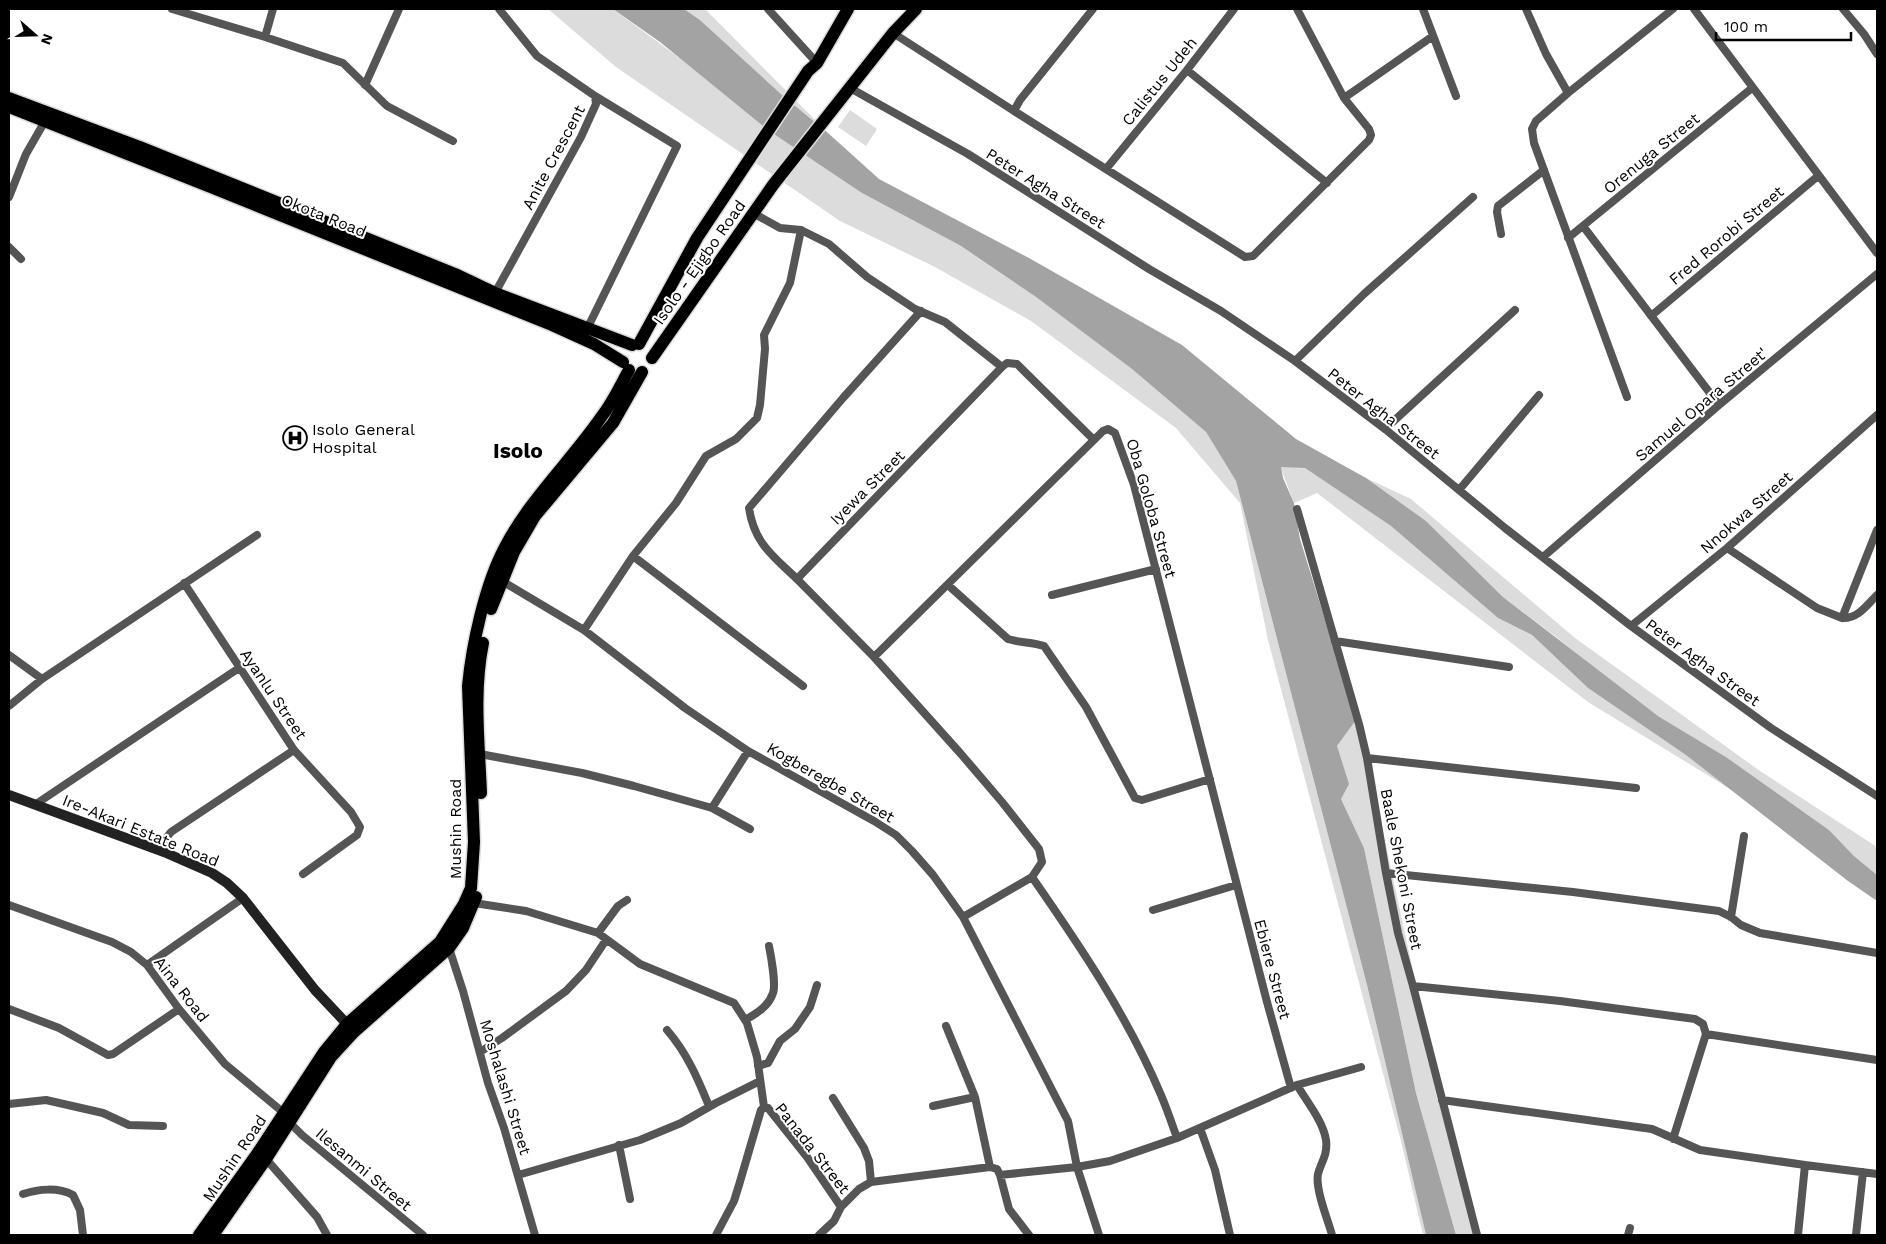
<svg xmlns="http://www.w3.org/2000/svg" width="1886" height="1244" viewBox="0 0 1886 1244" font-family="'Work Sans',sans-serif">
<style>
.green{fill:#dcdcdc}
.water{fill:#a3a3a3}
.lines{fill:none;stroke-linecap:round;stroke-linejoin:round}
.primary-casing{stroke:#dbdbdb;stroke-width:15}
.street{stroke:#555;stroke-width:8}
.secondary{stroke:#222;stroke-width:10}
.primary{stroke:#000;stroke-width:12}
.labels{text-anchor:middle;stroke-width:4;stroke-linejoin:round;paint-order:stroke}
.street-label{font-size:16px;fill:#000;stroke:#fff}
.poi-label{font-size:16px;fill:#000;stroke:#fff;text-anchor:start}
.district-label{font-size:21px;font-weight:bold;fill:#000;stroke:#fff}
</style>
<rect width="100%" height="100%" fill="#fff"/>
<path class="green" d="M 548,9 L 613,9 L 862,193 L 961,246 L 1036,297 L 1132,369 L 1206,432 L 1236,481 L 1367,985 L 1426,1235 L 1423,1235 L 1401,1141 L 1268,640 L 1240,503 L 1176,428 L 1031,321 L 935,267 L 840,221 L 616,67 Z
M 684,9 L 705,9 L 828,133 L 782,95 L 700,20 Z
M 850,110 L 877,129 L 866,146 L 838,127 Z
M 1280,466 L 1305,468 L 1391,526 L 1498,618 L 1532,635 L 1588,688 L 1754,800 L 1813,853 L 1848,881 L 1740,795 L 1588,702 L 1317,493 L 1294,503 Z
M 1366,478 L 1411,499 L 1575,638 L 1760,771 L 1877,847 L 1877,875 L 1854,856 L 1829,830 L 1726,757 L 1658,716 L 1608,679 L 1555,636 L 1503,597 L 1426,521 Z
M 1356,720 L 1373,785 L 1440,1096 L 1477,1235 L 1456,1235 L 1416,1093 L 1364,848 L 1341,799 L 1337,746 Z"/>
<path class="water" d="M 613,9 L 684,9 L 700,20 L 782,95 L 828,133 L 879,179 L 1029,258 L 1182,345 L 1296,439 L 1366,478 L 1426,521 L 1503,597 L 1658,716 L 1726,757 L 1829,830 L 1854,856 L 1877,875 L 1877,901 L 1848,881 L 1686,755 L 1588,688 L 1532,635 L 1498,618 L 1391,526 L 1305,468 L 1281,467 L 1283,478 L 1294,503 L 1300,539 L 1356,720 L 1337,746 L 1349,784 L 1341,799 L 1364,848 L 1416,1093 L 1456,1235 L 1426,1235 L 1367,985 L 1236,481 L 1206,432 L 1132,369 L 1036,297 L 961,246 L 862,193 L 768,130 L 660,42 Z"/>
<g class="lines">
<g class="primary-casing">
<path id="primary" d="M 9,98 L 140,147 L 455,274 L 495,293 L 632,345
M 9,107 L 213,188 L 552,325 L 594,344 L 623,362
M 639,344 L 697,238 L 808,71 L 817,63 L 848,9
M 652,358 L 773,185 L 893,33 L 916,9
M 491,609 L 514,552 L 535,516 L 613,423 L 642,372
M 481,793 C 479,743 473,692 483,643
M 199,1235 L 257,1154 L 324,1052 L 347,1024 L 440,942 L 464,904 L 471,888 L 474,842 L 468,686 C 472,645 485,584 505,547 C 530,499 571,461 602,416 C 613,402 620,386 629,370
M 213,1235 L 266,1159 L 331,1057 L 354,1032 L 449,948 L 463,928 L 476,897"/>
</g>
<path class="street" d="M 172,9 L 265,37 L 343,63 L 387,106 L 453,141
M 768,9 L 817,63
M 1423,9 L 1456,96
M 1526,9 L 1546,54 L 1568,93
M 1694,9 L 1877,253
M 1843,9 L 1864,34 L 1877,54
M 893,33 L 1014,111 L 1020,100 L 1093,9
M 265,37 L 273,9
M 1187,70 L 1327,183
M 365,85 L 399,9
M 850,88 L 968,154 L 1149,269 L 1221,311 L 1295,361 L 1385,429 L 1505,528 L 1631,626 L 1771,728 L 1877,796
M 1344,98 L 1433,36
M 1014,111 L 1245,257 L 1253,256 L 1369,140 L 1371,135 L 1369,129 L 1344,98 L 1297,9
M 1106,169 L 1187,70 L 1234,9
M 9,197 L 26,154 L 45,121
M 753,213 L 780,228 L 801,230 L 829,244 L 867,277 L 915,309 L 945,322 L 1002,367 L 797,579 L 874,657 L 961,754 L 1002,802 L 1039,849 L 1042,862 L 1032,877 C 1080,946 1128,1017 1161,1095 C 1167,1109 1172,1124 1177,1138
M 1583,226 L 1719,405
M 1501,234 L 1497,212 L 1498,206 L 1544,170
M 1568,238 L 1752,88
M 9,247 L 21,259
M 495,293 L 581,137 L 596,104 L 595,96 L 537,56 L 499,9
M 1651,316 L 1818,176
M 587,329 L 677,146 L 595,96
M 1295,361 L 1364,294 L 1473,197
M 1002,367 L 1007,363 L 1017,364 L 1094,440
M 1627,397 L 1534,143 L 1532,129 L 1536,121 L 1568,93 L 1673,9
M 1385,429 L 1515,310
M 1459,490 L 1539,395
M 1297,509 L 1359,724 L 1367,758 L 1386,873 L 1398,933 L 1413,986 L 1477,1235
M 1877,530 L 1842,618 C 1858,619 1867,605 1877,595
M 1727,548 L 1817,608 L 1842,618
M 633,556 L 803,686
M 1543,557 L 1719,405 L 1877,274
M 797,579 C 773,556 754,543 749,508 L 843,398 L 921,311
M 502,581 L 584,630 L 685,708 L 748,751 L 874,821 L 896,835 L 912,851 L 933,875 L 963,917 L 1068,1121 L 1077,1167 L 1099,1235
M 184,583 L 294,750 L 351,812 L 360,827 L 357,835 L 303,874
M 948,585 L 1008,639 C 1020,643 1032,642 1044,646 L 1086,707 L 1135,798 L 1142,800 L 1210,779
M 1052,595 L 1156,569
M 1631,626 L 1727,548 L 1877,415
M 584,630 L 633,556 L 676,503 L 706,456 L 736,439 L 757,418 L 760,405 L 765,349 L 764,335 L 790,283 L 801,230
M 1335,641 L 1509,667
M 9,655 L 42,679
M 874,657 L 1103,431 L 1108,429 L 1115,433 L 1134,485 L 1267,1002 L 1291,1088
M 9,706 L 42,679 L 257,535
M 480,754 L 582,773 L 634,786 L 712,808 L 750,829
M 1367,758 L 1636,788
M 36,804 L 239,668
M 712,808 L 748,751
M 164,852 L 167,837 L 171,832 L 294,750
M 1386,873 L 1573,892 L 1719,911 L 1731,917 L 1741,925 L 1760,933 L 1877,953
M 474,903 L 526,911 L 598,933 L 640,964 L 734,1003 L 747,1023 L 757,1057 L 764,1107 L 768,1108 L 807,1157 L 841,1207
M 9,905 L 112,942 L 131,952 L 147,965 L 179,1009 L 225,1064 L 284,1113
M 1153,910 L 1236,885
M 963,917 L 1032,877
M 1731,917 L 1744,836
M 598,933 L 618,906 L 627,900
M 449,948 L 463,991 L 488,1083 L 504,1128 L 535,1235
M 147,965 L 243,898
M 1413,986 L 1560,1001 L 1695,1019 L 1703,1024 L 1706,1034 L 1673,1139
M 9,1009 L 59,1028 L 108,1055 L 113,1054 L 179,1009
M 745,1020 C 756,1014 769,1006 773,993 C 776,985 771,956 769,946
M 946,1026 L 975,1097 L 990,1167
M 667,1030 C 687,1053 698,1079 709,1106
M 1706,1034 L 1877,1060
M 480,1052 L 502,1038 L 566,991 L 586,970 L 606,940
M 758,1066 L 768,1063 L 780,1041 L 795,1029 L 810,1007 L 817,985
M 1297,1085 C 1307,1102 1323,1121 1326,1140 C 1328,1155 1321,1162 1318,1174 C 1315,1189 1328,1220 1332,1235
M 833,1098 L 864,1148 L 869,1161 L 871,1182
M 1442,1100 L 1652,1129 L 1700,1150 L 1805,1165 L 1798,1235
M 9,1104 L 46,1100 L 103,1113 L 129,1125 L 163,1126
M 933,1106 L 975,1097
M 289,1122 L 302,1135 L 423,1235
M 1200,1128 L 1215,1170 L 1230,1235
M 619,1145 L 630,1199
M 266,1159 L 317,1217 L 327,1235
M 1805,1165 L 1877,1174
M 518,1175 L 640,1140 L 681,1123 L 716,1103 L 760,1081
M 1000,1175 L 1009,1209 L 1029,1235
M 23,1194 C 38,1189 58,1187 73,1195 L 80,1210 L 83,1235
M 716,1235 L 734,1201 L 739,1185 L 761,1110 L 764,1107
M 819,1235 L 834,1221 L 841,1207 L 859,1189 L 871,1182 L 990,1167 L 997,1169 L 1000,1175 L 1077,1167 L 1110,1161 L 1177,1138 L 1297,1085 L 1361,1067
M 1628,1235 L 1630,1228
M 1856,1235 L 1863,1172"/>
<path class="secondary" d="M 9,795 L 164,852 L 212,873 L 227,883 L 243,898 L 315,990 L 347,1024"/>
<use href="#primary" class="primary"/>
</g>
<defs>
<g id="hospital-ring" transform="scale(1.25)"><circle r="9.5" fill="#fff" stroke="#000" stroke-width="1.5"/><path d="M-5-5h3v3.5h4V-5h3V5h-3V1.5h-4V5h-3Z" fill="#000"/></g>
</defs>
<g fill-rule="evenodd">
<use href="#hospital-ring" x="295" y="438"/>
</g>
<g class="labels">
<g class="street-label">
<text transform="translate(1159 81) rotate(-51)" y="6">Calistus Udeh</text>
<text transform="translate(1651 153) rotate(-39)" y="6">Orenuga Street</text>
<text transform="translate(553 157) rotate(-62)" y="6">Anite Crescent</text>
<text transform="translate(1046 188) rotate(32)" y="6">Peter Agha Street</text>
<text transform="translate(324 215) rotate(22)" y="6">Okota Road</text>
<text transform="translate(1726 235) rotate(-40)" y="6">Fred Rorobi Street</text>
<text transform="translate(699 262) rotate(-55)" y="6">Isolo - Ejigbo Road</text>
<text transform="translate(1701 404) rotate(-40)" y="6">Samuel Opara Street'</text>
<text transform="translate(1384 413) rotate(38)" y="6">Peter Agha Street</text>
<text transform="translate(867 487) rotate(-45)" y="6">Iyewa Street</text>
<text transform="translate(1152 508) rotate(74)" y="6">Oba Goloba Street</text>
<text transform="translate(1746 512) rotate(-41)" y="6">Nnokwa Street</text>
<text transform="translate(1703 662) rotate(36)" y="6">Peter Agha Street</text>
<text transform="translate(274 694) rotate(56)" y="6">Ayanlu Street</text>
<text transform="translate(831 782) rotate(30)" y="6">Kogberegbe Street</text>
<text transform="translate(455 829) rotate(-90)" y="6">Mushin Road</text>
<text transform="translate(141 830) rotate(22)" y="6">Ire-Akari Estate Road</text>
<text transform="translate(1402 869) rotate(79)" y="6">Baale Shekoni Street</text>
<text transform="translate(1273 969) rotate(75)" y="6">Ebiere Street</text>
<text transform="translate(182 989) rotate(52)" y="6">Aina Road</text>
<text transform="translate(506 1087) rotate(73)" y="6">Moshalashi Street</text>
<text transform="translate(813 1148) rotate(52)" y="6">Panada Street</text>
<text transform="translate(234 1158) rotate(-56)" y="6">Mushin Road</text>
<text transform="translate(364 1169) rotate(40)" y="6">Ilesanmi Street</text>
</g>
<g class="poi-label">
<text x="312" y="435">Isolo General<tspan x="312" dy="18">Hospital</tspan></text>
</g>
<g class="district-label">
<text x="518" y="458">Isolo</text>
</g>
</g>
<rect width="1886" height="1244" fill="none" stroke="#000000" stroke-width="20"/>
<g transform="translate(35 35) rotate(110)" stroke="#ffffff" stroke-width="4" paint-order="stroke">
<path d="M0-4L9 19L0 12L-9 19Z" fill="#000000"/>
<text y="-8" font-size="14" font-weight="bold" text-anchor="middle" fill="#000000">N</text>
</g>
<path d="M1716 32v8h135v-8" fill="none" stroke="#000000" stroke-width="2.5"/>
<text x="1724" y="32" font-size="15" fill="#000000" stroke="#ffffff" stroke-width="4" paint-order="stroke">100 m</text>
</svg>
